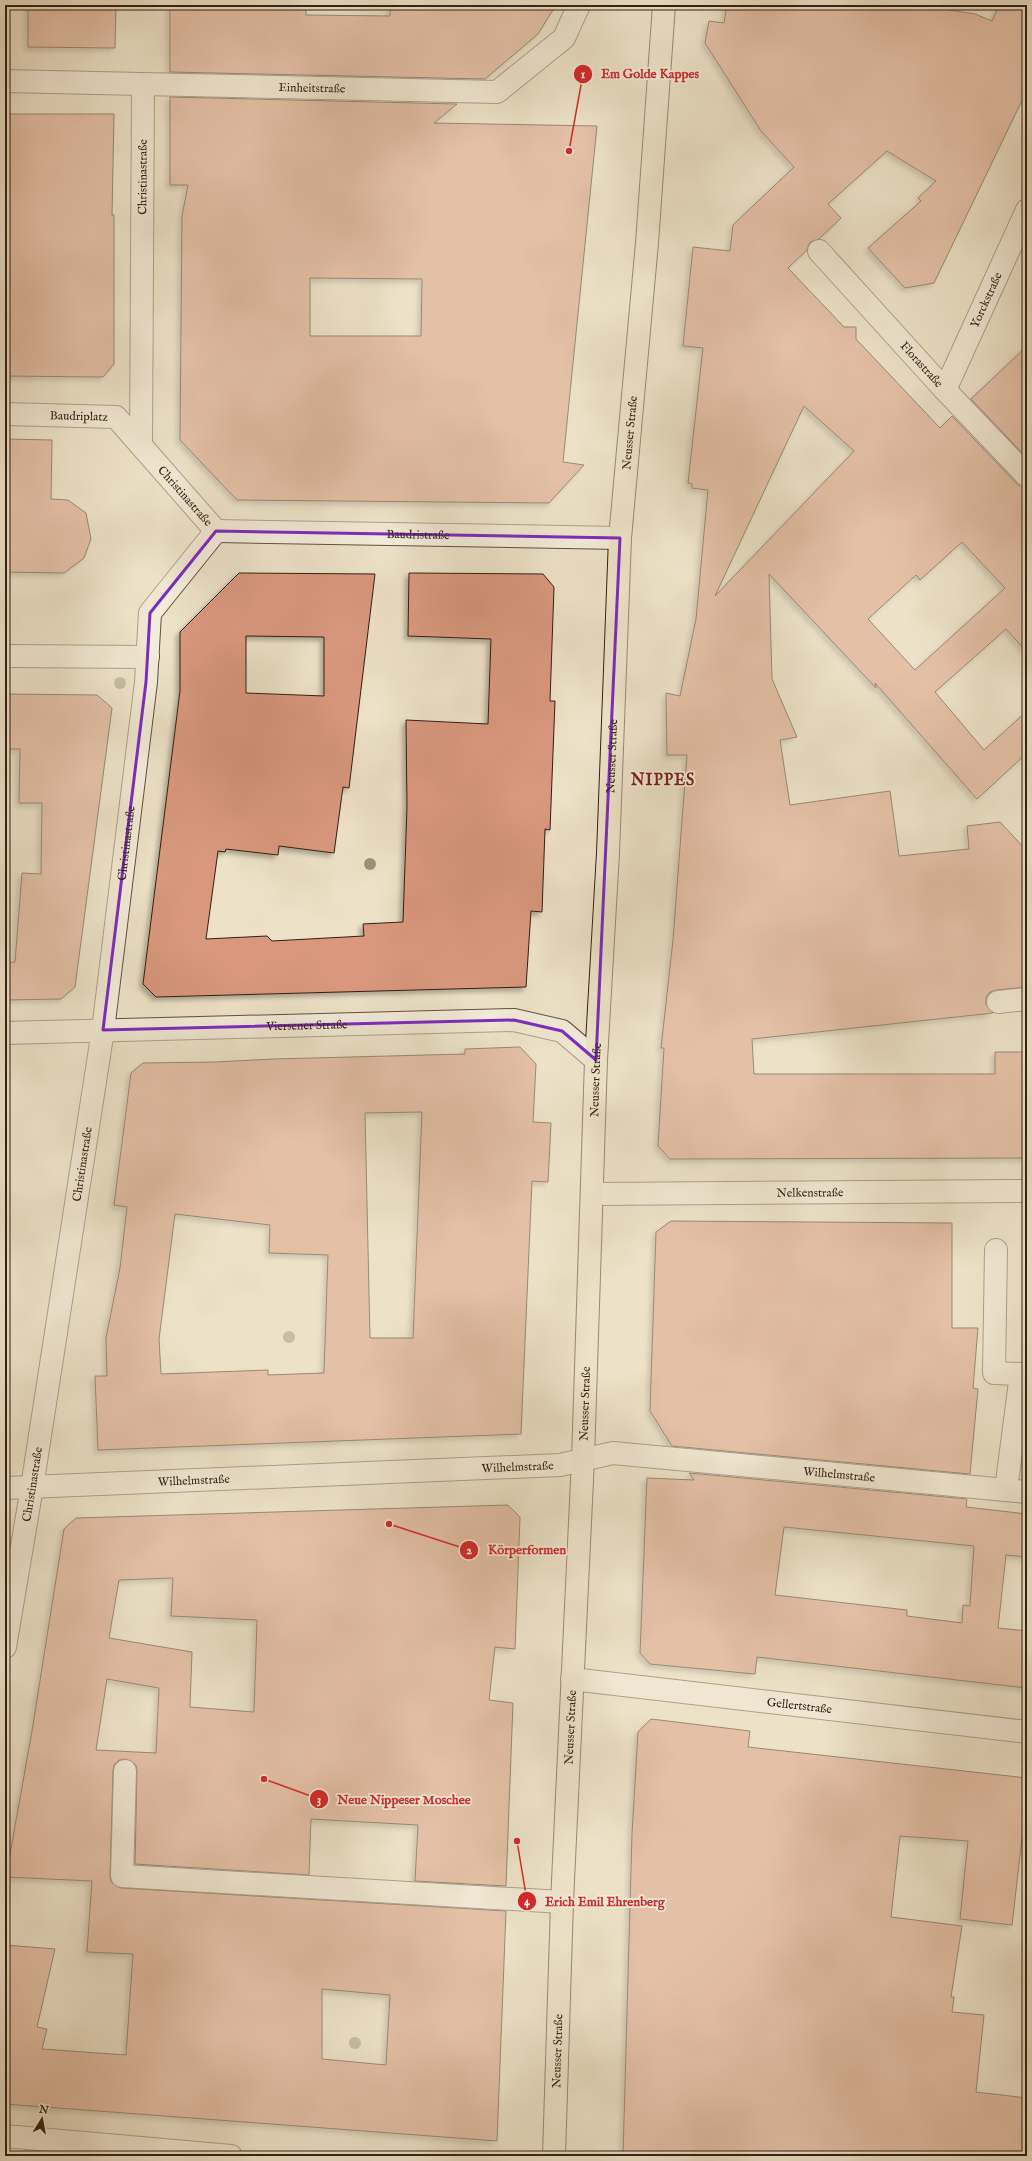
<svg xmlns="http://www.w3.org/2000/svg" width="1032" height="2161" viewBox="0 0 1032 2161" font-family="'IM FELL English',serif">
<style>
.building{fill:#d9987e;stroke:#331f13;fill-rule:evenodd;filter:url(#shadow)}
.lines{fill:none;stroke-linecap:round;stroke-linejoin:round}
.minor-casing{stroke:#625040;stroke-width:24}
.major-casing{stroke:#331f13;stroke-width:24}
.minor{stroke:#f3ecdb;stroke-width:22}
.major{stroke:#ede2c8;stroke-width:22}
.tree{fill:#9c927b}
.marked{fill:none;stroke:#7b2cbf;stroke-width:3;stroke-linejoin:round}
.labels{text-anchor:middle;stroke-width:3.5;stroke-linejoin:round;paint-order:stroke}
.street-label{font-size:12px;fill:#331f13;stroke:#f3ecdb}
.district-label{font-size:16px;font-weight:bold;letter-spacing:1px;fill:#7a1f14;stroke:#f3ecdb}
.leader{fill:none;stroke:#d62828;stroke-width:1.5}
.callout-dot{fill:#d62828;stroke:#f3ecdb;stroke-width:1.5}
.mark-label{font-size:12px;text-anchor:middle;font-weight:bold;fill:#fff}
.callout-label{font-size:13px;text-anchor:middle;font-weight:bold;fill:#d62828;stroke:#f3ecdb;stroke-width:3.5;stroke-linejoin:round;paint-order:stroke}
</style>
<defs>
<filter id="shadow"><feDropShadow dx="-3.5" dy="3.5" stdDeviation="2" flood-color="#0004"/></filter>
</defs>
<rect width="100%" height="100%" fill="#ede2c8"/>
<filter id="stains"><feTurbulence type="fractalNoise" baseFrequency=".005" numOctaves="4"/><feColorMatrix values="0 0 0 0 .2 0 0 0 0 .09 0 0 0 0 .02 0 0 0 .5 -.17"/></filter>
<radialGradient id="worn" r=".72"><stop offset=".6" stop-color="#630" stop-opacity="0"/><stop offset="1" stop-color="#630" stop-opacity=".3"/></radialGradient>
<path class="building" d="M 28,5 L 116,5 L 115,48 L 28,47 Z
M 170,5 L 236,5 L 236,7 L 306,8 L 306,15 L 390,16 L 390,5 L 556,5 L 538,34 L 485,79 L 170,72 Z
M 727,5 L 918,5 L 975,14 L 992,21 L 999,5 L 1027,5 L 1027,90 L 934,283 L 905,288 L 868,248 L 921,201 L 918,198 L 936,181 L 887,151 L 828,204 L 841,218 L 819,239 L 810,242 L 807,250 L 788,268 L 844,327 L 856,327 L 856,339 L 940,428 L 952,416 L 1018,485 L 1027,488 L 1027,652 L 1006,629 L 935,692 L 984,750 L 1027,711 L 1027,753 L 977,799 L 875,683 L 876,688 L 769,574 L 772,679 L 797,737 L 780,740 L 790,805 L 890,791 L 899,856 L 969,849 L 967,826 L 1000,822 L 1027,851 L 1027,987 L 997,990 L 990,992 L 986,997 L 986,1004 L 993,1013 L 752,1039 L 754,1074 L 995,1074 L 995,1052 L 1027,1052 L 1027,1158 L 670,1159 L 658,1146 L 664,1048 L 661,1048 L 673,940 L 687,755 L 667,755 L 666,693 L 680,696 L 696,619 L 708,490 L 692,488 L 692,484 L 688,483 L 703,348 L 683,346 L 693,247 L 730,251 L 733,225 L 794,167 L 761,131 L 705,43 L 709,21 L 724,23 ZM 804,406 L 854,451 L 715,596 ZM 962,542 L 1005,588 L 915,670 L 868,619 L 916,575 L 920,580 Z
M 170,97 L 457,104 L 434,123 L 597,126 L 563,462 L 584,465 L 549,503 L 237,500 L 180,440 L 182,216 L 188,185 L 170,185 ZM 310,278 L 422,279 L 421,336 L 310,336 Z
M 5,114 L 114,114 L 112,215 L 114,215 L 114,364 L 103,377 L 5,376 Z
M 1027,346 L 1027,458 L 971,399 Z
M 5,439 L 52,440 L 51,499 L 68,500 L 86,513 L 91,539 L 84,558 L 64,573 L 5,572 Z
M 239,573 L 375,574 L 349,788 L 343,787 L 334,853 L 279,846 L 278,855 L 226,849 L 225,852 L 218,851 L 206,939 L 267,936 L 272,941 L 364,936 L 363,924 L 403,922 L 407,807 L 406,720 L 488,724 L 491,639 L 408,636 L 409,573 L 543,574 L 554,587 L 550,701 L 555,701 L 550,830 L 545,829 L 542,912 L 531,911 L 526,987 L 156,997 L 143,984 L 180,691 L 180,632 ZM 246,636 L 324,637 L 324,696 L 246,693 Z
M 5,694 L 97,695 L 112,708 L 75,987 L 61,999 L 5,1000 L 5,963 L 15,962 L 22,873 L 41,874 L 42,803 L 19,803 L 20,749 L 5,749 Z
M 520,1047 L 536,1064 L 533,1122 L 551,1123 L 548,1182 L 532,1181 L 521,1434 L 98,1450 L 95,1376 L 107,1376 L 106,1338 L 120,1268 L 127,1207 L 114,1205 L 131,1073 L 143,1063 L 215,1062 L 274,1059 L 465,1054 L 465,1049 ZM 422,1112 L 413,1338 L 370,1338 L 365,1113 ZM 175,1214 L 270,1225 L 269,1253 L 328,1255 L 324,1373 L 268,1375 L 268,1370 L 161,1374 L 159,1339 Z
M 671,1221 L 952,1223 L 952,1328 L 978,1328 L 973,1388 L 978,1389 L 970,1474 L 672,1446 L 650,1411 L 656,1232 Z
M 689,1473 L 967,1499 L 966,1507 L 1027,1514 L 1027,1557 L 1006,1555 L 998,1628 L 1027,1631 L 1027,1688 L 757,1657 L 755,1674 L 650,1664 L 640,1653 L 647,1478 L 694,1480 ZM 784,1527 L 974,1546 L 970,1606 L 963,1605 L 962,1623 L 907,1616 L 907,1610 L 775,1595 Z
M 508,1505 L 520,1517 L 515,1649 L 495,1647 L 489,1700 L 513,1703 L 506,1886 L 415,1881 L 418,1825 L 311,1819 L 309,1875 L 135,1864 L 137,1771 L 136,1765 L 126,1759 L 119,1760 L 114,1765 L 113,1771 L 110,1876 L 111,1882 L 121,1888 L 506,1911 L 497,2141 L 5,2104 L 5,1945 L 55,1949 L 37,2027 L 47,2029 L 42,2049 L 126,2055 L 133,1954 L 87,1952 L 92,1881 L 6,1877 L 32,1731 L 64,1529 L 76,1518 ZM 173,1578 L 171,1616 L 257,1620 L 254,1712 L 190,1707 L 192,1652 L 109,1638 L 119,1580 ZM 107,1679 L 159,1688 L 156,1753 L 96,1750 ZM 322,1989 L 390,1995 L 386,2065 L 322,2059 Z
M 651,1719 L 750,1731 L 748,1747 L 1027,1778 L 1027,1839 L 1022,1838 L 1012,1925 L 960,1919 L 968,1841 L 900,1836 L 891,1917 L 962,1926 L 951,1997 L 954,1997 L 952,2012 L 984,2015 L 976,2092 L 1027,2098 L 1027,2156 L 623,2156 L 632,1834 L 638,1732 Z"/>
<g class="lines">
<g class="minor-casing">
<g id="minor">
<path id="s1" d="M 5,81 L 497,92 L 564,38 L 579,5"/>
<path id="s2" d="M 819,251 L 945,390 L 1027,476"/>
<path id="s3" d="M 945,390 L 1027,210"/>
<path id="s4" d="M 5,414 L 116,417 L 216,531"/>
<path id="s5" d="M 141,445 L 143,84"/>
<path id="s6" d="M 216,531 L 620,538"/>
<path d="M 5,656 L 148,657"/>
<path d="M 998,1002 L 1027,999"/>
<path id="s7" d="M 5,1033 L 514,1020 L 562,1031 L 596,1060"/>
<path id="s8" d="M 592,1194 L 1027,1191"/>
<path d="M 996,1250 L 994,1373 L 1021,1374 L 1006,1490"/>
<path id="s9" d="M 5,1488 L 560,1465 L 613,1453 L 1027,1492"/>
<path id="s10" d="M 5,1647 L 32,1487 L 103,1030 L 146,682 L 150,613 L 216,531"/>
<path id="s11" d="M 572,1679 L 1027,1732"/>
<path d="M 125,1771 L 122,1876 L 562,1902"/>
<path d="M 5,2136 L 231,2156"/>
</g>
</g>
<g class="major-casing">
<g id="major">
<path id="s12" d="M 554,2156 L 562,1902 L 583,1459 L 596,1060 L 608,853 L 620,538 L 647,243 L 664,5"/>
</g>
</g>
<use href="#minor" class="minor"/>
<use href="#major" class="major"/>
</g>
<g class="tree">
<circle cx="120" cy="683" r="6"/>
<circle cx="370" cy="864" r="6"/>
<circle cx="289" cy="1337" r="6"/>
<circle cx="355" cy="2043" r="6"/>
</g>
<path d="M0 0H1032V2161H0ZM 216,531 L 620,538 L 596,1060 L 562,1031 L 514,1020 L 103,1030 L 146,682 L 150,613 Z" fill="#ede2c8" fill-opacity=".55" fill-rule="evenodd"/>
<path class="marked" d="M 216,531 L 620,538 L 596,1060 L 562,1031 L 514,1020 L 103,1030 L 146,682 L 150,613 Z"/>
<g class="labels">
<g class="street-label">
<text dy="4" stroke="none"><textPath href="#s1" startOffset="307">Einheitstraße</textPath></text>
<text dy="4" stroke="none"><textPath href="#s5" startOffset="268">Christinastraße</textPath></text>
<text dy="4" stroke="none"><textPath href="#s3" startOffset="99">Yorckstraße</textPath></text>
<text dy="4" stroke="none"><textPath href="#s2" startOffset="153">Florastraße</textPath></text>
<text dy="4" stroke="none"><textPath href="#s4" startOffset="74">Baudriplatz</textPath></text>
<text dy="4" stroke="none"><textPath href="#s12" startOffset="1725">Neusser Straße</textPath></text>
<text dy="4" stroke="none"><textPath href="#s4" startOffset="216">Christinastraße</textPath></text>
<text dy="4" stroke="none"><textPath href="#s6" startOffset="202">Baudristraße</textPath></text>
<text dy="4" stroke="none"><textPath href="#s12" startOffset="1401">Neusser Straße</textPath></text>
<text dy="4" stroke="none"><textPath href="#s10" startOffset="813">Christinastraße</textPath></text>
<text dy="4" stroke="none"><textPath href="#s7" startOffset="302">Viersener Straße</textPath></text>
<text dy="4" stroke="none"><textPath href="#s12" startOffset="1077">Neusser Straße</textPath></text>
<text dy="4" stroke="none"><textPath href="#s10" startOffset="489">Christinastraße</textPath></text>
<text dy="4" stroke="none"><textPath href="#s8" startOffset="218">Nelkenstraße</textPath></text>
<text dy="4" stroke="none"><textPath href="#s12" startOffset="753">Neusser Straße</textPath></text>
<text dy="4" stroke="none"><textPath href="#s9" startOffset="513">Wilhelmstraße</textPath></text>
<text dy="4" stroke="none"><textPath href="#s9" startOffset="837">Wilhelmstraße</textPath></text>
<text dy="4" stroke="none"><textPath href="#s9" startOffset="189">Wilhelmstraße</textPath></text>
<text dy="4" stroke="none"><textPath href="#s10" startOffset="165">Christinastraße</textPath></text>
<text dy="4" stroke="none"><textPath href="#s11" startOffset="229">Gellertstraße</textPath></text>
<text dy="4" stroke="none"><textPath href="#s12" startOffset="429">Neusser Straße</textPath></text>
<text dy="4" stroke="none"><textPath href="#s12" startOffset="105">Neusser Straße</textPath></text>
</g>
<g class="district-label">
<text x="663" y="785">NIPPES</text>
</g>
</g>
<path class="leader" d="M569 151L583 74M389 1524L469 1550M264 1779L319 1799M517 1841L527 1901"/>
<g class="callout-dot">
<circle cx="569" cy="151" r="4"/>
<circle cx="389" cy="1524" r="4"/>
<circle cx="264" cy="1779" r="4"/>
<circle cx="517" cy="1841" r="4"/>
<circle cx="583" cy="74" r="10"/>
<circle cx="469" cy="1550" r="10"/>
<circle cx="319" cy="1799" r="10"/>
<circle cx="527" cy="1901" r="10"/>
</g>
<g class="mark-label">
<text x="583" y="78">1</text>
<text x="469" y="1554">2</text>
<text x="319" y="1803">3</text>
<text x="527" y="1905">4</text>
</g>
<g class="callout-label">
<text x="650" y="78">Em Golde Kappes</text>
<text x="527" y="1554">Körperformen</text>
<text x="404" y="1804">Neue Nippeser Moschee</text>
<text x="605" y="1906">Erich Emil Ehrenberg</text>
</g>
<rect width="1032" height="2161" fill="none" stroke="#ede2c8" stroke-width="20"/>
<rect x="6" y="6" width="1020" height="2149" fill="none" stroke="#331f13" stroke-width="2"/>
<rect x="10" y="10" width="1012" height="2141" fill="none" stroke="#331f13"/>
<g transform="translate(42 2119) rotate(11)" stroke="#f3ecdb" stroke-width="3" paint-order="stroke">
<path d="M0-3L7 15L0 10L-7 15Z" fill="#331f13"/>
<text y="-6" font-size="11" font-weight="bold" text-anchor="middle" fill="#331f13">N</text>
</g>
<rect width="100%" height="100%" filter="url(#stains)"/>
<rect width="100%" height="100%" fill="url(#worn)"/>
</svg>
